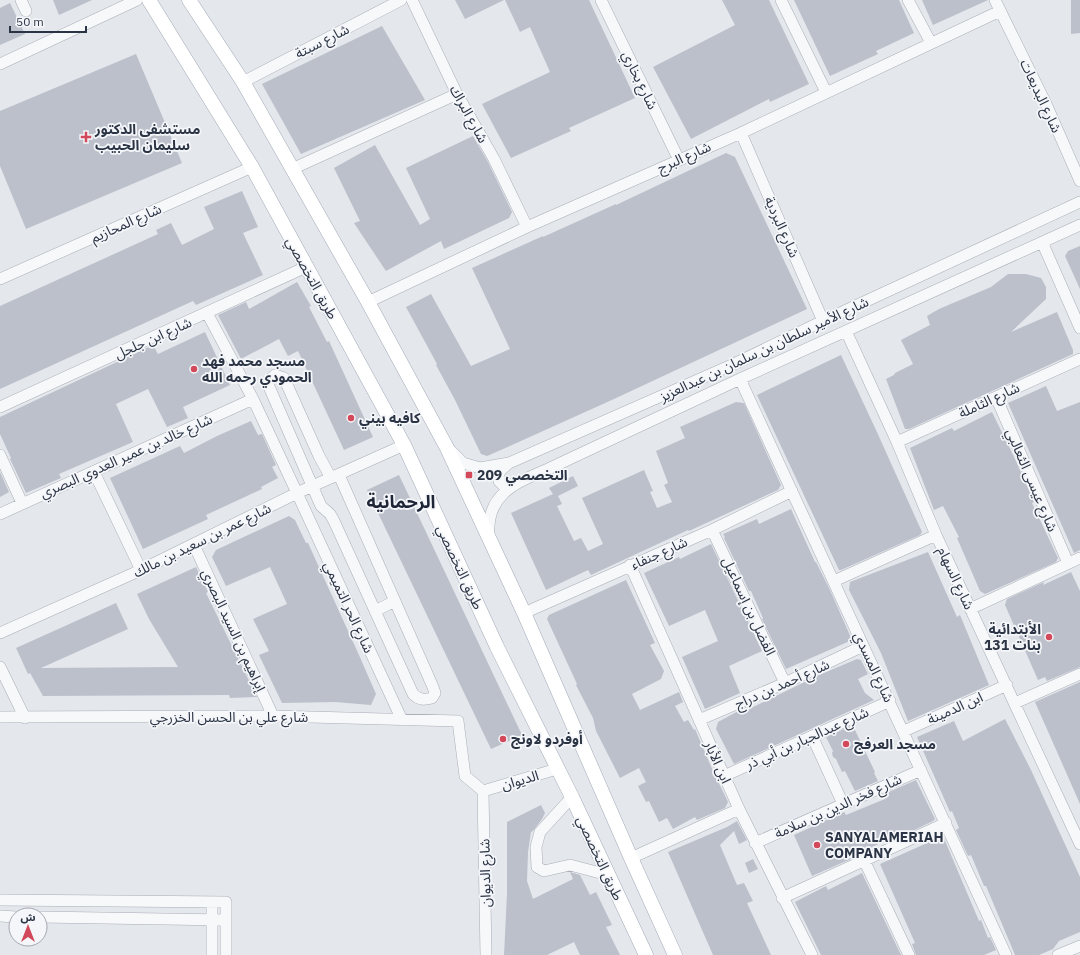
<svg xmlns="http://www.w3.org/2000/svg" width="1080" height="955" viewBox="0 0 1080 955" font-family="'IBM Plex Sans','Noto Sans Arabic',sans-serif">
<style>
.building{fill:#bbc0ca}
.lines{fill:none;stroke-linecap:round;stroke-linejoin:round}
.minor-casing{stroke:#a9aeb7;stroke-width:12}
.major-casing{stroke:#a3abb8;stroke-width:15}
.minor{stroke:#f7f8fa;stroke-width:11}
.major{stroke:#fff;stroke-width:14}
.poi-dot{fill:#d1495b;stroke:#f4f6f9;stroke-width:1.5}
.labels{text-anchor:middle;stroke-width:3.5;stroke-linejoin:round;paint-order:stroke}
.street-label{font-size:14px;fill:#2b3445;stroke:#f4f6f9}
.poi-label{font-size:14px;font-weight:bold;fill:#2b3445;stroke:#f4f6f9;text-anchor:start}
.district-label{font-size:18px;font-weight:bold;fill:#1d2536;stroke:#f4f6f9}
</style>
<rect width="100%" height="100%" fill="#e4e7ec"/>
<path class="building" d="M 53,0 L 92,0 L 59,15 Z
M 455,0 L 504,0 L 465,19 Z
M 505,0 L 589,0 L 635,98 L 569,128 L 571,131 L 511,158 L 482,104 L 550,72 L 530,27 L 520,32 Z
M 722,0 L 769,0 L 809,84 L 770,102 L 769,99 L 691,139 L 653,67 L 735,25 Z
M 794,0 L 899,0 L 914,33 L 876,51 L 878,54 L 830,76 Z
M 922,0 L 988,0 L 933,25 Z
M 1071,0 L 1080,0 L 1080,33 L 1071,34 Z
M 10,3 L 25,34 L 0,45 L 0,8 Z
M 382,26 L 425,100 L 301,154 L 262,84 Z
M 136,54 L 182,163 L 26,229 L 0,166 L 0,111 Z
M 473,136 L 488,162 L 512,212 L 509,218 L 444,249 L 441,241 L 386,271 L 354,223 L 360,221 L 334,168 L 375,145 L 420,225 L 430,219 L 406,168 Z
M 726,153 L 735,157 L 807,309 L 614,399 L 512,445 L 487,456 L 481,454 L 455,400 L 436,365 L 437,364 L 406,307 L 431,294 L 471,366 L 510,349 L 472,268 L 543,236 L 543,237 L 616,204 L 616,205 Z
M 242,191 L 258,227 L 243,233 L 263,275 L 196,305 L 193,301 L 0,389 L 0,306 L 158,234 L 156,230 L 171,223 L 182,245 L 214,229 L 204,207 Z
M 1080,246 L 1080,289 L 1065,256 L 1068,251 Z
M 1008,274 L 1026,274 L 1041,278 L 1046,287 L 1046,299 L 1011,332 L 1057,312 L 1073,350 L 1073,354 L 909,429 L 905,429 L 886,379 L 894,375 L 895,373 L 913,364 L 901,340 L 930,325 L 927,316 L 939,309 L 991,287 Z
M 297,282 L 311,306 L 309,307 L 327,342 L 329,341 L 373,437 L 344,450 L 298,351 L 288,356 L 279,339 L 241,359 L 218,315 L 246,302 L 249,309 Z
M 205,332 L 230,385 L 183,407 L 188,418 L 167,427 L 148,389 L 116,404 L 133,442 L 59,474 L 61,478 L 26,493 L 10,459 L 11,458 L 0,434 L 0,417 L 153,345 L 158,354 Z
M 841,355 L 876,430 L 922,532 L 920,535 L 841,570 L 839,570 L 757,395 Z
M 1046,386 L 1057,411 L 1080,402 L 1080,550 L 1074,553 L 1008,403 Z
M 736,402 L 744,403 L 781,485 L 778,490 L 689,531 L 688,530 L 591,575 L 588,570 L 546,590 L 511,513 L 553,494 L 549,488 L 573,476 L 578,486 L 558,496 L 562,504 L 557,506 L 574,541 L 581,538 L 588,551 L 603,544 L 582,498 L 644,470 L 653,491 L 650,492 L 657,508 L 672,502 L 664,485 L 668,483 L 656,451 L 685,438 L 680,427 Z
M 992,412 L 1016,461 L 1034,502 L 1032,503 L 1058,558 L 1056,562 L 985,594 L 980,591 L 957,538 L 959,537 L 943,506 L 934,510 L 910,448 L 952,428 L 954,431 Z
M 251,421 L 258,435 L 262,434 L 276,465 L 272,467 L 278,478 L 261,487 L 262,489 L 206,515 L 208,519 L 143,549 L 110,478 L 180,446 L 184,453 L 217,436 Z
M 0,472 L 9,492 L 0,497 Z
M 399,475 L 522,735 L 491,749 L 367,490 Z
M 791,509 L 815,562 L 816,562 L 830,590 L 852,640 L 786,669 L 762,619 L 763,618 L 751,591 L 749,591 L 724,538 L 725,537 L 723,534 L 757,519 L 759,524 Z
M 289,516 L 295,520 L 306,543 L 308,543 L 359,655 L 376,694 L 371,705 L 335,702 L 282,703 L 259,655 L 269,651 L 253,619 L 287,604 L 270,567 L 226,586 L 212,557 L 216,550 Z
M 711,544 L 762,651 L 729,666 L 740,693 L 705,709 L 682,657 L 718,641 L 705,610 L 669,626 L 644,573 L 679,557 L 680,559 Z
M 928,552 L 957,617 L 960,615 L 989,685 L 908,721 L 881,653 L 849,590 L 850,582 Z
M 196,567 L 208,592 L 206,593 L 257,697 L 230,698 L 229,695 L 43,696 L 30,673 L 28,674 L 16,648 L 116,603 L 128,629 L 41,668 L 178,667 L 149,619 L 137,594 Z
M 1071,572 L 1080,591 L 1080,667 L 1047,681 L 1045,677 L 1038,680 L 1005,605 L 1007,599 L 1044,582 L 1043,585 Z
M 626,580 L 655,643 L 650,645 L 664,671 L 661,679 L 632,694 L 640,710 L 679,692 L 683,702 L 675,706 L 684,722 L 688,720 L 694,730 L 695,729 L 713,771 L 728,802 L 725,808 L 697,820 L 695,817 L 673,829 L 667,818 L 659,822 L 649,801 L 646,802 L 638,786 L 646,782 L 639,768 L 620,778 L 596,731 L 593,718 L 576,685 L 577,684 L 547,619 L 549,615 Z
M 857,659 L 861,660 L 868,674 L 858,679 L 865,693 L 874,700 L 734,764 L 716,729 L 718,722 L 744,708 L 746,707 L 747,710 L 819,675 Z
M 1080,682 L 1080,804 L 1035,702 Z
M 1005,719 L 1031,770 L 1080,877 L 1080,932 L 1059,941 L 1053,949 L 1039,955 L 1015,955 L 986,886 L 984,886 L 971,855 L 968,856 L 956,830 L 959,828 L 952,811 L 950,812 L 917,737 L 954,721 L 963,741 Z
M 851,726 L 854,728 L 875,772 L 874,773 L 878,781 L 855,791 L 845,771 L 842,772 L 836,759 L 833,757 L 832,753 L 833,751 L 826,737 Z
M 916,780 L 935,819 L 933,821 L 900,837 L 899,834 L 862,852 L 862,853 L 860,855 L 812,876 L 794,835 L 844,812 L 846,815 L 885,799 L 882,795 Z
M 541,805 L 545,813 L 542,819 L 533,831 L 531,832 L 528,852 L 527,881 L 533,899 L 573,879 L 570,872 L 580,875 L 590,895 L 596,892 L 612,925 L 606,927 L 620,955 L 580,955 L 574,942 L 547,955 L 504,955 L 507,894 L 507,822 Z
M 737,821 L 747,840 L 739,844 L 734,831 L 720,845 L 737,885 L 744,883 L 753,901 L 747,903 L 771,955 L 713,955 L 668,852 L 727,827 Z
M 943,836 L 979,921 L 981,920 L 988,938 L 990,937 L 996,950 L 984,955 L 916,955 L 912,944 L 915,943 L 880,864 Z
M 753,859 L 758,869 L 749,873 L 745,863 Z
M 862,873 L 901,955 L 821,955 L 795,902 L 826,886 L 828,890 Z"/>
<g class="lines">
<g class="minor-casing">
<path id="minor" d="M 21,0 L 26,11
M 412,0 L 457,94 L 494,159 L 527,227
M 601,0 L 679,160
M 781,0 L 826,92
M 908,0 L 931,43
M 995,0 L 1046,104 L 1080,181
M 0,64 L 137,0
M 243,82 L 401,0
M 741,133 L 823,321
M 292,169 L 457,94
M 1042,242 L 1080,328
M 0,279 L 252,167
M 368,302 L 527,227 L 741,133 L 1000,11
M 207,313 L 253,399 L 297,493 L 402,720
M 846,331 L 897,442 L 936,535 L 1080,844
M 740,379 L 1006,955
M 996,397 L 1068,563
M 0,407 L 306,267
M 897,442 L 1080,359
M 451,451 L 463,463 L 480,468 L 509,463 L 734,364 L 823,321 L 1080,202
M 0,455 L 22,503
M 509,463 L 502,469 L 498,475 L 499,481 L 504,486 L 515,483
M 94,472 L 141,570
M 331,478 L 319,456 L 284,378 L 275,375 L 267,382 L 321,506 L 330,514 L 334,521 L 413,694 C 419,700 424,700 432,698 L 435,693 L 433,687 L 339,475
M 0,514 L 253,399
M 712,530 L 785,683
M 489,536 C 486,494 515,483 548,469 L 740,379 L 1080,225
M 194,545 L 273,716
M 630,565 L 739,809 L 812,955
M 834,581 L 936,535
M 970,609 L 1080,558
M 375,611 L 395,601
M 524,613 L 712,530 L 792,491
M 0,633 L 141,570 L 297,493 L 404,445
M 0,667 L 25,718
M 1015,703 L 1080,674
M 0,717 L 273,716 L 458,721 L 465,776 L 483,791
M 699,720 L 785,683 L 863,646
M 904,731 L 1007,685
M 812,736 L 843,804
M 724,776 L 890,701
M 483,791 L 486,955
M 483,791 L 557,769
M 572,797 L 540,832 L 536,847 L 537,867 L 544,871 L 570,865 L 608,875
M 755,843 L 921,770
M 631,858 L 739,809
M 864,860 L 909,955
M 782,898 L 946,823
M 0,900 L 226,902 L 226,955
M 212,902 L 212,955
M 0,916 L 16,917
M 40,917 L 226,920
M 1058,955 L 1080,946"/>
</g>
<g class="major-casing">
<path id="major" d="M 149,0 L 252,167 L 404,445 L 497,647 L 572,797 L 646,955
M 189,0 L 243,82 L 368,302 L 447,448 L 524,613 L 631,858 L 675,955"/>
</g>
<use href="#minor" class="minor"/>
<use href="#major" class="major"/>
</g>
<g class="poi-dot">
<path d="M84 131h4v4h4v4h-4v4h-4v-4h-4v-4h4z"/>
<circle cx="194" cy="369" r="4"/>
<circle cx="351" cy="418" r="4"/>
<rect x="465" y="471" width="8" height="8" rx="2"/>
<circle cx="1049" cy="637" r="4"/>
<circle cx="503" cy="739" r="4"/>
<circle cx="846" cy="744" r="4"/>
<circle cx="817" cy="845" r="4"/>
</g>
<g class="labels">
<g class="street-label">
<text transform="translate(322 41) rotate(-27)" y="5">شارع سبتة</text>
<text transform="translate(640 80) rotate(64)" y="5">شارع بخاري</text>
<text transform="translate(1041 96) rotate(65)" y="5">شارع البديعات</text>
<text transform="translate(469 114) rotate(61)" y="5">شارع البراك</text>
<text transform="translate(684 157) rotate(-24)" y="5">شارع البرج</text>
<text transform="translate(126 223) rotate(-24)" y="5">شارع المحازيم</text>
<text transform="translate(782 227) rotate(66)" y="5">شارع البردية</text>
<text transform="translate(312 278) rotate(61)" y="5">طريق التخصصي</text>
<text transform="translate(153 338) rotate(-24)" y="5">شارع ابن جلجل</text>
<text transform="translate(764 349) rotate(-25)" y="5">شارع الأمير سلطان بن سلمان بن عبدالعزيز</text>
<text transform="translate(989 400) rotate(-25)" y="5">شارع الثاملة</text>
<text transform="translate(126 456) rotate(-24)" y="5">شارع خالد بن عمير العدوي البصري</text>
<text transform="translate(1032 480) rotate(67)" y="5">شارع عيسى الثعالبي</text>
<text transform="translate(202 540) rotate(-26)" y="5">شارع عمر بن سعيد بن مالك</text>
<text transform="translate(659 553) rotate(-24)" y="5">شارع جنفاء</text>
<text transform="translate(460 567) rotate(65)" y="5">طريق التخصصي</text>
<text transform="translate(956 578) rotate(65)" y="5">شارع السهام</text>
<text transform="translate(749 606) rotate(65)" y="5">الفضل بن إسماعيل</text>
<text transform="translate(349 607) rotate(65)" y="5">شارع الحر التميمي</text>
<text transform="translate(234 630) rotate(65)" y="5">إبراهيم بن السيد البصري</text>
<text transform="translate(874 667) rotate(65)" y="5">شارع المسدي</text>
<text transform="translate(782 684) rotate(-24)" y="5">شارع أحمد بن دراج</text>
<text transform="translate(955 708) rotate(-24)" y="5">ابن الدمينة</text>
<text x="229" y="722">شارع علي بن الحسن الخزرجي</text>
<text transform="translate(807 738) rotate(-24)" y="5">شارع عبدالجبار بن أبي ذر</text>
<text transform="translate(718 762) rotate(66)" y="5">ابن الأبار</text>
<text transform="translate(520 780) rotate(-16)" y="5">الديوان</text>
<text transform="translate(838 806) rotate(-24)" y="5">شارع فخر الدين بن سلامة</text>
<text transform="translate(600 858) rotate(65)" y="5">طريق التخصصي</text>
<text transform="translate(485 873) rotate(-91)" y="5">شارع الديوان</text>
</g>
<g class="poi-label">
<text x="95" y="134">مستشفى الدكتور<tspan x="95" dy="16">سليمان الحبيب</tspan></text>
<text x="202" y="366">مسجد محمد فهد<tspan x="202" dy="16">الحمودي رحمه الله</tspan></text>
<text x="359" y="423">كافيه بيني</text>
<text x="477" y="480">التخصصي 209</text>
<text x="1041" y="634" text-anchor="end">الأبتدائية<tspan x="1041" dy="16">131 بنات</tspan></text>
<text x="511" y="744">أوفردو لاونج</text>
<text x="854" y="749">مسجد العرفج</text>
<text x="825" y="842">SANYALAMERIAH<tspan x="825" dy="16">COMPANY</tspan></text>
</g>
<g class="district-label">
<text x="401" y="508">الرحمانية</text>
</g>
</g>
<g transform="translate(28 927)"><circle r="19" fill="#f4f6f9" stroke="#a4a8b1"/>
<path d="M0-3L7 15L0 10L-7 15Z" fill="#d1495b"/>
<text y="-6" font-size="11" font-weight="bold" text-anchor="middle" fill="#2b3445">ش</text>
</g>
<path d="M10 26v6h76v-6" fill="none" stroke="#2b3445" stroke-width="2"/>
<text x="16" y="26" font-size="12" fill="#2b3445" stroke="#f4f6f9" stroke-width="3" paint-order="stroke">50 m</text>
</svg>
